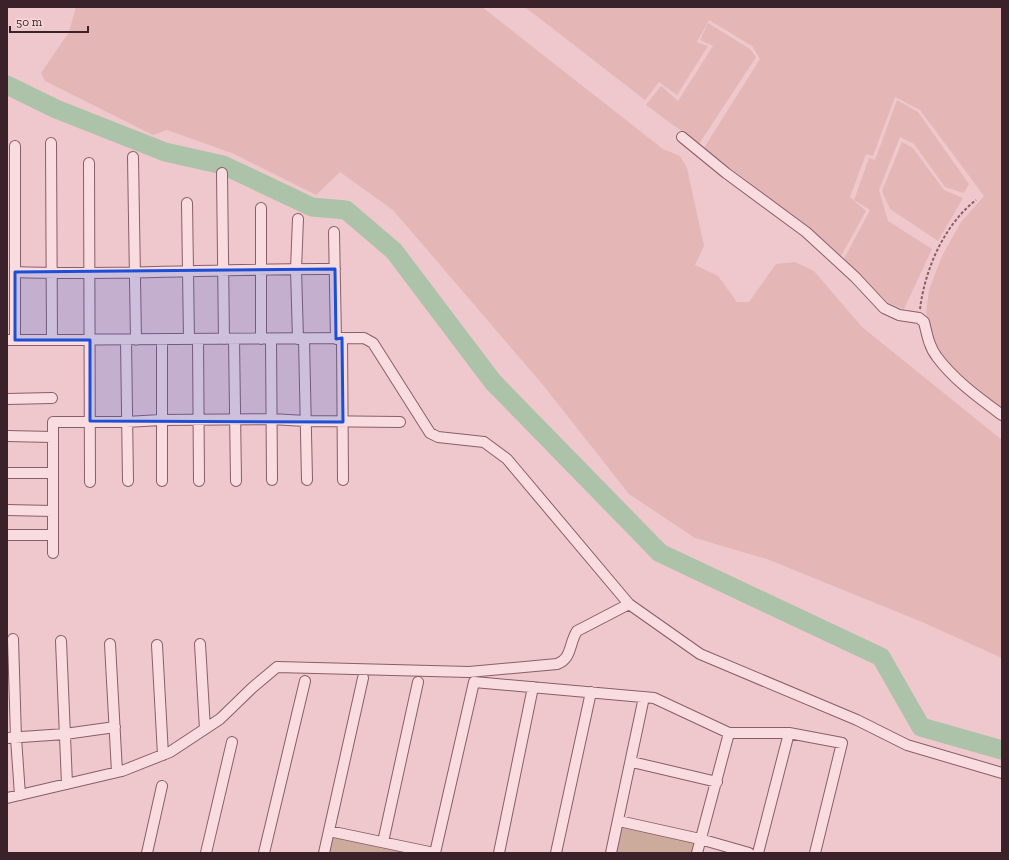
<svg xmlns="http://www.w3.org/2000/svg" width="1009" height="860" viewBox="0 0 1009 860" font-family="'Zilla Slab',serif">
<style>
.farmland{fill:#e4b7b6}
.green{fill:#ccab9c}
.lines{fill:none;stroke-linecap:round;stroke-linejoin:round}
.river{stroke:#acc2a9;stroke-width:19}
.street-casing{stroke:#8a5d6a;stroke-width:12}
.path{stroke:#8a5d6a;stroke-width:2;stroke-dasharray:3 2;stroke-linecap:butt}
.street{stroke:#f9dcdf;stroke-width:10}
.marked{fill:#1d4ed8;fill-opacity:0.2;stroke:#1d4ed8;stroke-width:3;stroke-linejoin:round}
</style>
<rect width="100%" height="100%" fill="#eec8cc"/>
<path class="farmland" d="M 76,7 L 482,7 L 663,149 L 680,156 L 687,168 L 704,246 L 695,265 L 718,276 L 737,302 L 749,302 L 776,264 L 795,262 L 814,271 L 862,327 L 1002,440 L 1002,658 L 922,622 L 767,559 L 695,538 L 629,494 L 543,385 L 393,210 L 340,172 L 316,195 L 232,153 L 167,130 L 153,135 L 45,81 L 41,73 L 69,32 Z
M 525,7 L 1002,7 L 1002,409 L 948,364 L 937,347 L 926,313 L 929,290 L 942,256 L 961,222 L 984,196 L 920,110 L 895,97 L 873,156 L 866,154 L 850,197 L 866,211 L 841,256 L 808,227 L 704,148 L 760,59 L 752,46 L 709,20 L 697,42 L 708,46 L 677,95 L 659,82 L 645,100 Z
M 708,23 L 750,49 L 756,57 L 699,144 L 646,105 L 661,86 L 678,101 L 713,46 L 700,40 Z
M 897,100 L 918,112 L 969,184 L 964,193 L 945,187 L 914,144 L 900,137 L 879,190 L 888,221 L 932,249 L 904,309 L 888,303 L 844,259 L 870,210 L 854,200 L 869,158 L 875,160 Z
M 902,142 L 913,148 L 944,190 L 963,198 L 938,241 L 890,209 L 882,191 Z"/>
<path class="green" d="M 619,821 L 700,839 L 697,853 L 611,853 Z
M 329,831 L 434,853 L 324,853 Z"/>
<g class="lines">
<path class="river" d="M 7,85 L 56,109 L 165,152 L 223,165 L 312,207 L 346,210 L 394,251 L 493,382 L 660,553 L 881,657 L 921,727 L 1002,750"/>
<g class="street-casing">
<path id="street" d="M 682,137 L 726,173 L 806,232 L 855,277 L 884,308 L 899,315 L 919,318 L 924,322 C 927,334 929,347 937,357 C 954,380 979,398 1002,415
M 51,143 L 52,340
M 15,146 L 15,340
M 133,157 L 136,340
M 89,163 L 90,482
M 222,173 L 224,339
M 187,203 L 189,339
M 261,208 L 261,339
M 298,219 L 296,269 L 298,339
M 334,232 L 336,339
M 15,272 C 122,276 228,268 335,269
M 342,338 L 343,480
M 198,339 L 199,481
M 234,339 L 236,481
M 271,339 L 272,480
M 304,339 L 307,480
M 7,340 L 364,338 L 373,343 L 430,433 L 438,437 L 484,442 L 507,459 L 629,604 L 700,654 L 857,720 L 907,745 L 1002,773
M 126,340 L 128,481
M 162,340 L 162,481
M 7,399 L 52,398
M 7,436 L 53,437
M 7,473 L 53,473
M 7,510 L 53,511
M 7,535 L 53,535
M 53,553 L 53,422 L 126,422 L 161,420 L 272,419 L 305,421 L 400,422
M 13,639 L 16,738 L 20,795
M 61,641 L 67,784
M 110,644 L 117,772
M 200,644 L 205,729
M 157,645 L 163,755
M 7,738 L 65,734 L 115,727
M 632,762 L 717,782
M 7,798 L 122,771 L 170,752 L 220,719 L 252,688 L 277,667 L 469,672 L 557,664 C 572,659 569,643 577,631 L 629,604
M 619,821 L 700,839 L 749,853
M 329,831 L 434,853
M 383,842 L 418,682
M 147,853 L 162,786
M 206,853 L 232,742
M 264,853 L 305,681
M 324,853 L 363,678
M 435,853 L 474,682 L 654,698 L 729,733 L 789,733 L 842,743 L 815,853
M 499,853 L 533,687
M 556,853 L 591,692
M 611,853 L 644,697
M 697,853 L 729,733
M 758,853 L 789,733"/>
</g>
<path class="path" d="M 920,309 C 925,269 944,225 976,200"/>
<use href="#street" class="street"/>
</g>
<path class="marked" d="M 335,269 L 336,339 L 342,338 L 343,422 L 90,421 L 90,340 L 15,340 L 15,272 Z"/>
<rect width="1009" height="860" fill="none" stroke="#3b2129" stroke-width="16"/>
<path d="M10 26v6h78v-6" fill="none" stroke="#3b2129" stroke-width="2"/>
<text x="16" y="26" font-size="12" fill="#3b2129" stroke="#f6d8db" stroke-width="3" paint-order="stroke">50 m</text>
</svg>
